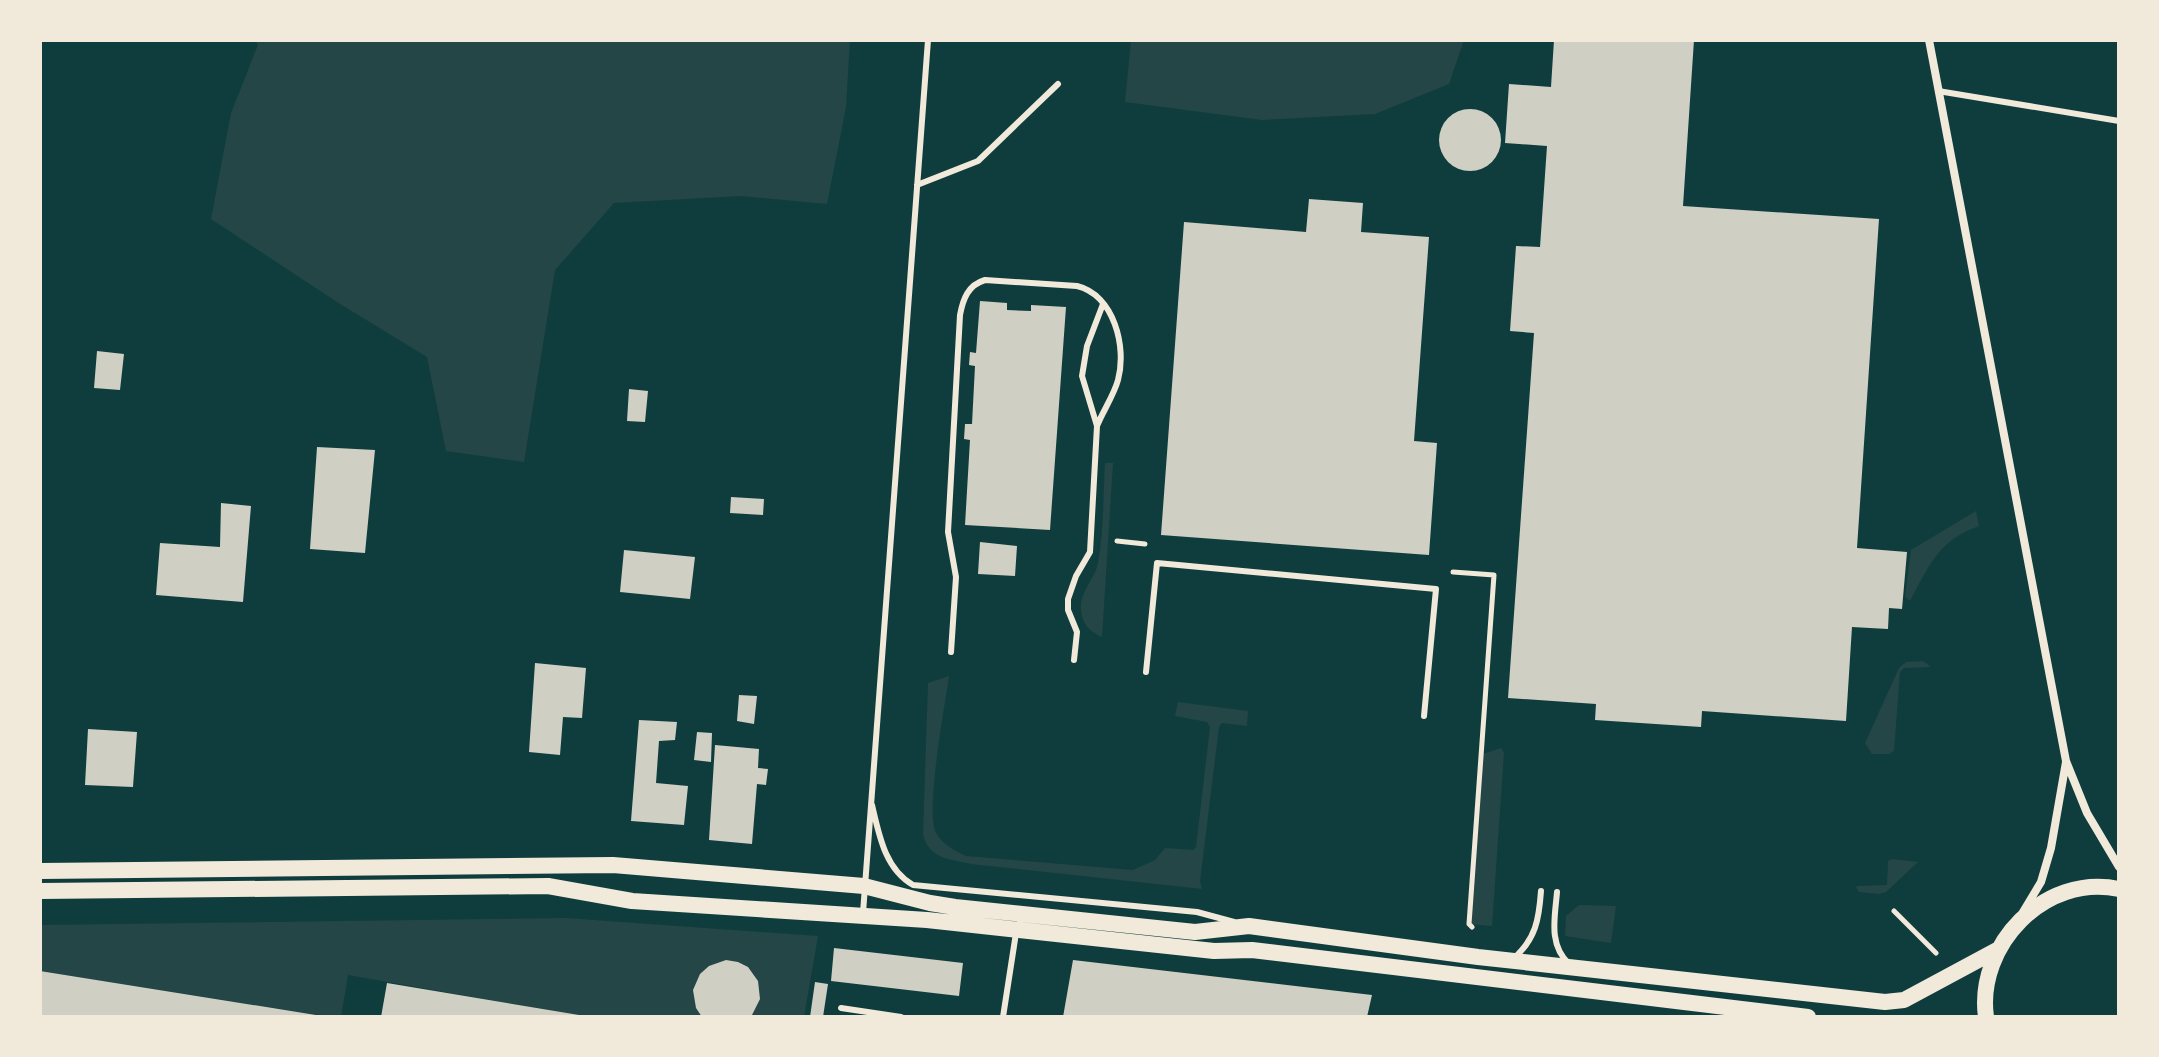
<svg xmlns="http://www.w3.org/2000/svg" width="2159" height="1057" viewBox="0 0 2159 1057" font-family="'Work Sans',sans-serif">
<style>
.green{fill:#244646}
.building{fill:#cfcfc3}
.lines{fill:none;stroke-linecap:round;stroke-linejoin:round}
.path{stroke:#f1e9da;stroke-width:5}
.service{stroke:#f1e9da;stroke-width:6}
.minor{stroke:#f1e9da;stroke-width:8}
.secondary{stroke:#f1e9da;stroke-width:16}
</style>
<rect width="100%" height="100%" fill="#0f3d3e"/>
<path class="green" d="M 255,40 L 850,40 L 846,107 L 827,204 L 741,196 L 614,203 L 555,270 L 524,462 L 446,451 L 427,357 L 337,302 L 211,219 L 231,113 L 258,45 Z
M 1131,40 L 1464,40 L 1449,84 L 1375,114 L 1262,120 L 1125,102 Z
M 1105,463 L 1113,463 L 1102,637 C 1089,631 1082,624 1081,609 C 1080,591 1095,579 1098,563 C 1104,531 1103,495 1105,463 Z
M 1976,511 L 1979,526 C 1938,541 1930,564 1910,601 L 1905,597 L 1911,550 Z
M 1923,661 L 1931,667 L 1904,668 L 1900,672 L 1894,751 L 1889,754 L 1872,754 L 1865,743 L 1899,668 L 1906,662 Z
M 949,676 C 945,706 925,811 936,833 C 942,844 955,851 966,856 L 1133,870 L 1155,860 L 1165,848 L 1193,850 L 1196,847 L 1210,727 L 1207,722 L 1175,716 L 1178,702 L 1248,711 L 1247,726 L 1222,723 L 1219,727 L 1200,881 L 1202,889 L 971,864 C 949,859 929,859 923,834 L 928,683 Z
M 1501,748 L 1504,753 L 1492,926 L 1469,924 L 1480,755 Z
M 1892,859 L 1918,862 L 1886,892 L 1879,894 L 1859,892 L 1856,887 L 1858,886 L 1887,885 L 1888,861 Z
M 1579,905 L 1616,906 L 1611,943 L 1565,936 L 1566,916 Z
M 566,918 L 818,936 L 804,1017 L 587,1017 L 348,975 L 341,1017 L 331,1017 L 40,971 L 40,925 Z"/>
<path class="building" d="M 1554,40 L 1694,40 L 1683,206 L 1879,219 L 1857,548 L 1907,552 L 1902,609 L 1889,608 L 1888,629 L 1852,627 L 1846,721 L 1702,711 L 1701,727 L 1595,720 L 1596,704 L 1508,698 L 1534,333 L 1510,331 L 1516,246 L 1540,247 L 1547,146 L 1505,143 L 1509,84 L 1551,87 Z
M1439 140a31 31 0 1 1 62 0a31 31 0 1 1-62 0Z
M 1309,199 L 1363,203 L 1361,232 L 1429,237 L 1414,441 L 1437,443 L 1429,555 L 1161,535 L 1184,222 L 1306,232 Z
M 980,301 L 1007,303 L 1007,310 L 1031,311 L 1031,305 L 1066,307 L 1050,530 L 965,525 L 970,440 L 964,439 L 965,424 L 972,424 L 975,366 L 969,365 L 970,352 L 976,353 Z
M 97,351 L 124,354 L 120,390 L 94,388 Z
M 629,389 L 648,391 L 645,422 L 627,421 Z
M 317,447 L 375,450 L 365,553 L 310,549 Z
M 731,497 L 764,499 L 763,515 L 730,513 Z
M 221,503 L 251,506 L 243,602 L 156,595 L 160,543 L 220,547 Z
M 980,542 L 1017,546 L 1015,576 L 978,574 Z
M 624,550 L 695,557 L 690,599 L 620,592 Z
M 535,663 L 586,668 L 582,718 L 563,717 L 560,755 L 529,752 Z
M 739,695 L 757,696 L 754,724 L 737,721 Z
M 639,720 L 677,722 L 675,740 L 659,741 L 656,783 L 688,786 L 684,825 L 631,821 Z
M 88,729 L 137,732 L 133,787 L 85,785 Z
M 697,732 L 712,733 L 711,762 L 694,760 Z
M 715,745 L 759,749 L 758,768 L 768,769 L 766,785 L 757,784 L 752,844 L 709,840 Z
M 834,948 L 963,963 L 959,996 L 831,981 Z
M 726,960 L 738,962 L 748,967 L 758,981 L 760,999 L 751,1017 L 702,1017 L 696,1008 L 693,990 L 700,974 L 709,966 Z
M 1073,960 L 1372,995 L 1367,1017 L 1063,1017 Z
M 40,971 L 316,1015 L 316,1017 L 40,1017 Z
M 815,982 L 828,984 L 823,1017 L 810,1017 Z
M 387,983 L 579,1015 L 579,1017 L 381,1017 Z"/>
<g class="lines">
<path class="path" d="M 1117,541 L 1145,544
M 1453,572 L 1494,575 L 1469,924 L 1472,927
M 1894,911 L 1936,953"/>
<path class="service" d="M 1938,91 L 2119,121
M 917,185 L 978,161 L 1058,84
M 951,652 L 956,577 L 948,532 L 960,315 C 963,299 968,285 985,280 L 1077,286 C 1114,295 1127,347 1118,380 C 1114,395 1103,411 1097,426
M 1074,660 L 1077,632 L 1068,610 L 1068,599 L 1076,576 L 1090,552 L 1097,426 L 1082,376 L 1087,346 L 1103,304
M 1146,672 L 1157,563 L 1436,589 L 1424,716
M 872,805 C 879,835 885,869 913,885 L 1197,912 L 1234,922
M 1557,892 C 1555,917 1548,944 1569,964
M 863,913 L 928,40
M 1513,959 C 1536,939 1539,919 1541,891
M 841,1008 L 901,1017
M 1003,1017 L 1016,933"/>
<path class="minor" d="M 1929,40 L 2066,761 L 2087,813 L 2119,867
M 2023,912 L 2041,882 L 2051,848 L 2066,762"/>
<path class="secondary" d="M 40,871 L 613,865 L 864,886 L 930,903 L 955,907 L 1195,932 L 1249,926 L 1478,957 L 1885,1002 L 1904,1000 L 1997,950
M 40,891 L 548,886 L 632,901 L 927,920 L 1214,951 L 1252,950 L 1808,1017
M 1986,1017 C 1976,945 2045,873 2119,889"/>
</g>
<rect width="2159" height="1057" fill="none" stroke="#f1e9da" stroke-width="84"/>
</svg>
